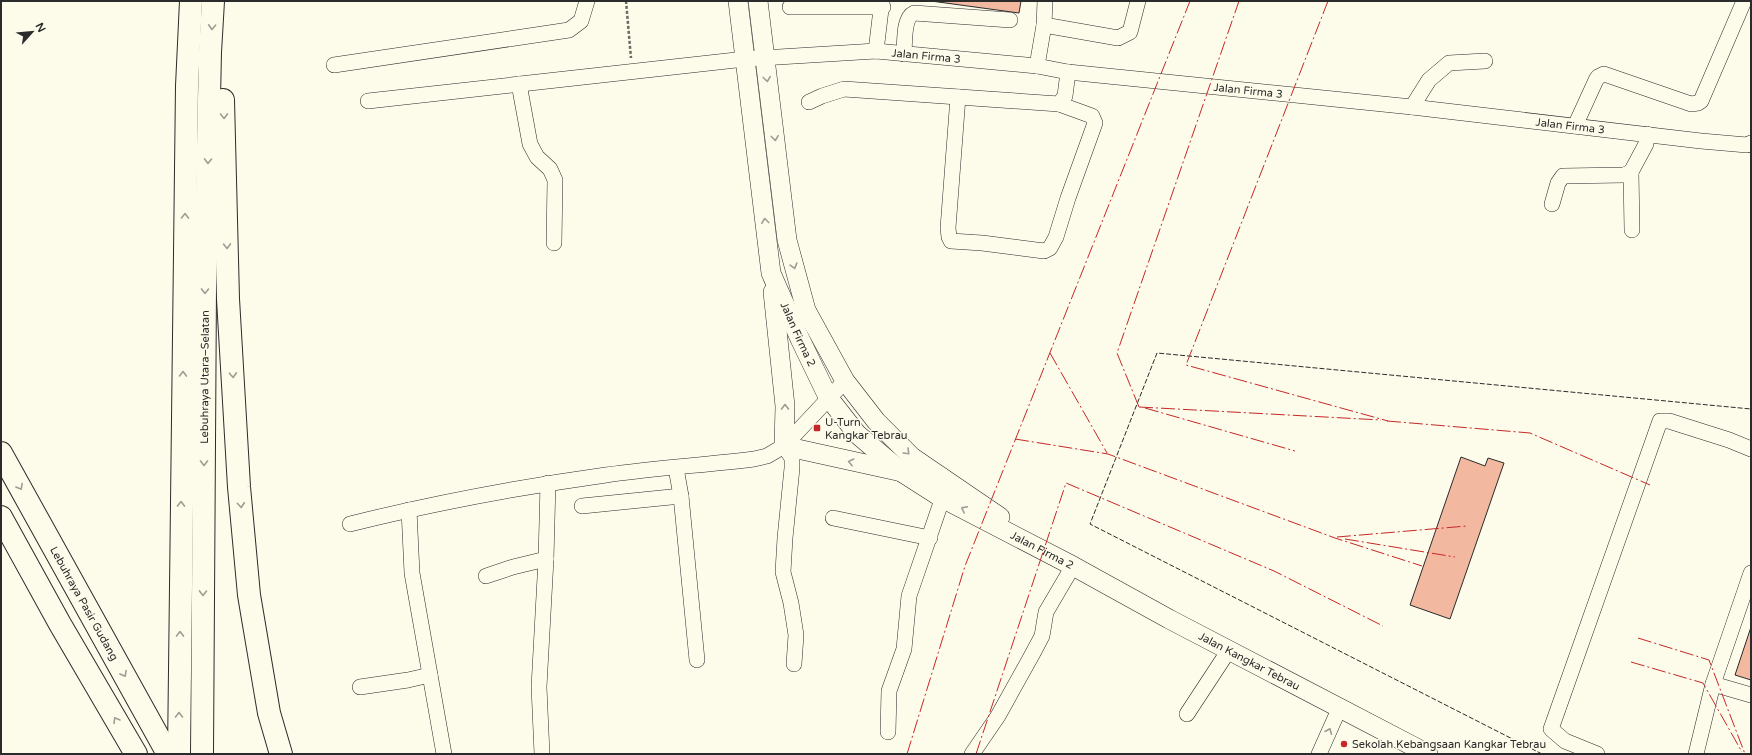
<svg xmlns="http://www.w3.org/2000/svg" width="1752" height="755" viewBox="0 0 1752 755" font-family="'Varela Round',sans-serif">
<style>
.building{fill:#f2b8a0;stroke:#2b2b2b}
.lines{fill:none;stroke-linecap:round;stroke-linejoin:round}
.minor-casing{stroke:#2b2b2b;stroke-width:16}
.major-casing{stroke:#2b2b2b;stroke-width:20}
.highway-casing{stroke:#2b2b2b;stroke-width:24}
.path{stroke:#6a6964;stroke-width:2.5;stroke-dasharray:3 2;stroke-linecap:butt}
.minor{stroke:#fdfbea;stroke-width:15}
.major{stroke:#fdfbea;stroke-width:19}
.highway{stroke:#fdfbea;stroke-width:22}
.fence{stroke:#2b2b2b;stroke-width:1;stroke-dasharray:5 2;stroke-linecap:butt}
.power{stroke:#c62828;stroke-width:1;stroke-dasharray:14 3 2 3;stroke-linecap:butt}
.oneway{stroke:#9e9d94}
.poi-dot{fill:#c62828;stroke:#fdfbea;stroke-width:1.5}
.labels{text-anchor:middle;stroke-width:3;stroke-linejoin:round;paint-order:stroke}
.street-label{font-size:11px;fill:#2b2b2b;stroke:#fdfbea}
.poi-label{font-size:11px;fill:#2b2b2b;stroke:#fdfbea;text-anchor:start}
</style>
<rect width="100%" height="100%" fill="#fdfbea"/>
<path class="building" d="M 931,1 L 1021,1 L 1019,13 Z
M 1461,457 L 1485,466 L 1488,458 L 1504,463 L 1450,619 L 1410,605 Z
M 1751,627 L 1751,680 L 1735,675 Z"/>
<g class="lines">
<g class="minor-casing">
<g id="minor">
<path d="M 790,7 L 883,7"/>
<path d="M 1044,25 L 1118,38 L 1130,32 L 1138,1"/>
<path d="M 876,51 L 882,1"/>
<path d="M 904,54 C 905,42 903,18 914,13 L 1010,20"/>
<path d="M 334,65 L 569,30 L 581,21 L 587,1"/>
<path d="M 1037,66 L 1044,25 L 1045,1"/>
<path d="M 519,84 L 530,144 L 537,157 L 550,169 L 555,180 L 554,243"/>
<path d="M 958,97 L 948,228 L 949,237 L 951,241 L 982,243 L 1044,251 L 1050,248 L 1056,237 L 1068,198 L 1095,123 L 1092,116 L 1059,104"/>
<path id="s1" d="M 368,101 L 745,59 L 876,51 L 1037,66 L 1068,72 L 1412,107 L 1701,141 L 1747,145 L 1751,143"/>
<path d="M 809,102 L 822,96 L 844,89 L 1059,104 L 1065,96 L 1068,72"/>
<path d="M 1412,107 L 1429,80 L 1449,63 L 1485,61"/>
<path d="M 1575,126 L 1596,80 L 1598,77 L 1604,74 L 1691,104 L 1698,103 L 1701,101 L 1744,1"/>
<path d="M 1631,172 L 1632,230"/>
<path d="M 1552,204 L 1558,183 L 1563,176 L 1624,175 L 1631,172 L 1646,144 L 1647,134"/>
<path d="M 784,446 L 792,458 L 792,468 L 785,538 L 783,572 L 791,603 L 796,635 L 794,664"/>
<path d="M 676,468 L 681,496 L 697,660"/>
<path d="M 582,506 L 681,496"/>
<path d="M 409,510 L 412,573 L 444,754"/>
<path d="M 833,518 L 930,538"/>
<path d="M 350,524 C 434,503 520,487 606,475 C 655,468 705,465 754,459 L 767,456 L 784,446 L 845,381"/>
<path d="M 486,576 L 513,567 L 546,559"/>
<path d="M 1713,684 L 1751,695"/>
<path d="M 360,687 L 408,680 L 430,675"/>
<path d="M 1187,714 L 1229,650"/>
<path d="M 888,732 L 889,691 L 904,649 L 909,596 L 946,488"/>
<path d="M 542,754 L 539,687 L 546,559 L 548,483"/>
<path d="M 972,754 L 998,716 L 1033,653 L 1042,636 L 1046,612 L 1073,566"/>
<path d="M 1319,754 L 1340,707"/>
<path d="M 1597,754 L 1565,741 L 1551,729 L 1660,421 L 1669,421 L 1729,440 L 1751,449"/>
<path d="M 1696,754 L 1713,684 L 1751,573"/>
</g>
</g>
<g class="major-casing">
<g id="major">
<path id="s2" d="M 738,1 L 771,273 L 800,339 L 828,397 L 857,434 L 903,473 L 942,498 L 1073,566 L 1169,619 L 1428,754"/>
<path d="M 758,1 L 787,240 L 806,310 L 845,381 L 876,421 L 912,457 L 1000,517"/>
<path d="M 773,292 L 785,406 L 784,446 L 902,472"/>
</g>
</g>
<g class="highway-casing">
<g id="highway">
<path d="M 223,100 L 228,299 L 239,487 L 249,595 L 269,713 L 281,754"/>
<path id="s3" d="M 1,453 L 168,754"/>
<path d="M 1,517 L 60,624 L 136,754"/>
<path d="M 179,754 L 187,86 L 191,1"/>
<path id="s4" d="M 202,754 L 205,287 L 210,52 L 213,1"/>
</g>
</g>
<path class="path" d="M 626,1 L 631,58"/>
<use href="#minor" class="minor"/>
<use href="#major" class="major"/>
<use href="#highway" class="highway"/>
<path class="fence" d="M 1542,754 L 1090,524 L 1157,353 L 1751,409"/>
<path class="power" d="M 1328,1 L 1186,365 L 1388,421
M 1050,353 L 1107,453
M 1139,407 L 1381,420
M 1139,407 L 1117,353 L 1239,1
M 1145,408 L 1295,451
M 1387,421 L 1530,433 L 1650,485
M 1015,439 L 1108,454 L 1335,538 L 1422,566
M 1337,537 L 1467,526
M 1345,539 L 1455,557
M 1638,638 L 1709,660 L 1745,754
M 1631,662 L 1703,683 L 1742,752
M 907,754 L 965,566 L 1190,1
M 976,754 L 1066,483 L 1274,571 L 1383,626"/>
</g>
<defs><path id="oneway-chevron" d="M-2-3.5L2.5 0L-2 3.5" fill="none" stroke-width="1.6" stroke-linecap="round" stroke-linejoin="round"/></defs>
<g class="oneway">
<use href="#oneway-chevron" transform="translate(212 27) rotate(93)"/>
<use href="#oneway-chevron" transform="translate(767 79) rotate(83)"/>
<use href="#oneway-chevron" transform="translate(224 116) rotate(89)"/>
<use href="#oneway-chevron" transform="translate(775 138) rotate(83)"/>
<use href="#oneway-chevron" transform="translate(208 161) rotate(91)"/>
<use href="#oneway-chevron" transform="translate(185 216) rotate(-89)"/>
<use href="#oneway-chevron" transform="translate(765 221) rotate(-97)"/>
<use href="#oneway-chevron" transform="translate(227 246) rotate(89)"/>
<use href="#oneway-chevron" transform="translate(794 266) rotate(74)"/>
<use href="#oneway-chevron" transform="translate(205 291) rotate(91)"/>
<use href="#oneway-chevron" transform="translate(183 374) rotate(-89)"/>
<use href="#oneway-chevron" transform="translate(233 375) rotate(87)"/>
<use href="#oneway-chevron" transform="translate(785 407) rotate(-91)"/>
<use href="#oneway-chevron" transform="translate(907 452) rotate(45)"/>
<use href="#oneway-chevron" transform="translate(851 462) rotate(-167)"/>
<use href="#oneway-chevron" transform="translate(204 463) rotate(90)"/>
<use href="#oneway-chevron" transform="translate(20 487) rotate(61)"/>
<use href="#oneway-chevron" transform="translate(181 504) rotate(-89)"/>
<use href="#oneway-chevron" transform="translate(241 505) rotate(85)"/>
<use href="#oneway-chevron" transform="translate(964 509) rotate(-153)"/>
<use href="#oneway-chevron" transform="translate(203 593) rotate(91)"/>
<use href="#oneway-chevron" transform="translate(180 634) rotate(-89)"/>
<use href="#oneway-chevron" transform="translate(124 674) rotate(61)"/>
<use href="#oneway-chevron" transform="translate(179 715) rotate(-90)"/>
<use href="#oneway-chevron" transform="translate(116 720) rotate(-120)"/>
<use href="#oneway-chevron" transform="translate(1329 731) rotate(-67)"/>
</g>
<g class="poi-dot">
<rect x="813" y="424" width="8" height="8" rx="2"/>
<circle cx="1344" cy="744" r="4"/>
</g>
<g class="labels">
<g class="street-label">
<text dy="4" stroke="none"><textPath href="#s1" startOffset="561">Jalan Firma 3</textPath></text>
<text dy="4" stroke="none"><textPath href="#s1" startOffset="885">Jalan Firma 3</textPath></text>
<text dy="4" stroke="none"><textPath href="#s1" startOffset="1209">Jalan Firma 3</textPath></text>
<text dy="4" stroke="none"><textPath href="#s2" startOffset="341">Jalan Firma 2</textPath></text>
<text dy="4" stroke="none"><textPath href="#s4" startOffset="377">Lebuhraya Utara–Selatan</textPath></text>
<text dy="4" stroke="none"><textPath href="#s2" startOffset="677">Jalan Firma 2</textPath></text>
<text dy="4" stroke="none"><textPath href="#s3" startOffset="172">Lebuhraya Pasir Gudang</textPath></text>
<text dy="4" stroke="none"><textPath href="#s2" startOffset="912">Jalan Kangkar Tebrau</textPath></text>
</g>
<g class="poi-label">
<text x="825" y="426">U-Turn<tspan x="825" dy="13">Kangkar Tebrau</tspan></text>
<text x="1352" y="748">Sekolah Kebangsaan Kangkar Tebrau</text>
</g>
</g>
<rect width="1752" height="755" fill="none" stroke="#2b2b2b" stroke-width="4"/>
<g transform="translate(32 32) rotate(63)" stroke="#fdfbea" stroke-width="3" paint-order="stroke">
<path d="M0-3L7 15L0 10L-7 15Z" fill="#2b2b2b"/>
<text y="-6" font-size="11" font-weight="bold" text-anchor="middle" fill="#2b2b2b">N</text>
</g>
</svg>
